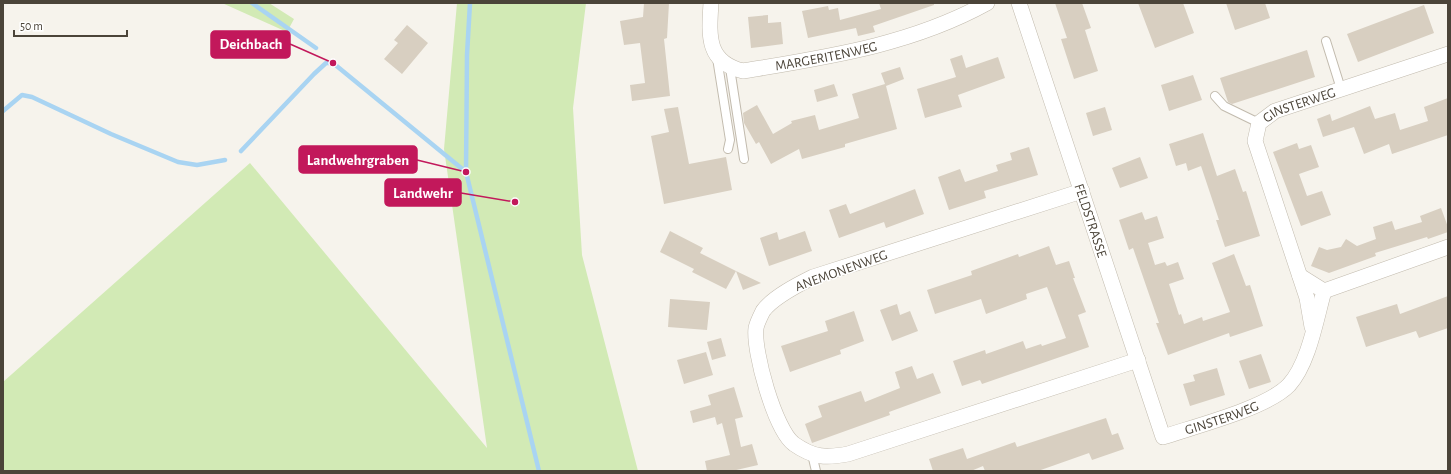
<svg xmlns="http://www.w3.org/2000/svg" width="1451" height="474" viewBox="0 0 1451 474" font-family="'Alegreya Sans',sans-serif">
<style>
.green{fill:#d2eab5}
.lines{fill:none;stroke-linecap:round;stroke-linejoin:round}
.stream{stroke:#a9d4f2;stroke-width:4.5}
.building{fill:#d8cfc1}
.lane-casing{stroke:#c2bbae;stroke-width:10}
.street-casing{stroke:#c2bbae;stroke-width:16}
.lane{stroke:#fff;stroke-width:8}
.street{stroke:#fff;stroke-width:15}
.labels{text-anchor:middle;stroke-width:3;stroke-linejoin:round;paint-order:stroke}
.street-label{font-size:14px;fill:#4b4439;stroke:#fff}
.leader{fill:none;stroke:#c2185b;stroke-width:1.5}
.callout-dot{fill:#c2185b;stroke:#fff;stroke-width:1.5}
.callout{fill:#c2185b;stroke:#c2185b;stroke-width:1.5}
.callout-label{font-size:15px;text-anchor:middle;font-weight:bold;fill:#fff}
</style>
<rect width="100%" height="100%" fill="#f6f3ec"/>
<path class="green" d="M 222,3 L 269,3 L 294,19 L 287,32 Z
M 457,3 L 586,3 L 573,108 L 582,255 L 638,471 L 3,471 L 3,382 L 250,163 L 487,448 L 444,149 Z"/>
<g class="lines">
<path class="stream" d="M 252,3 L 316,48
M 470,3 L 467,55 L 466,172 L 539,471
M 3,111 L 22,95 L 32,97 L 111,134 L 178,162 L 197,165 L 225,160
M 241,151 L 314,74 L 326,63 L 333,63 L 466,172"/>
</g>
<path class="building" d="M 644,3 L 669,3 L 667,38 L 664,39 L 670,96 L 632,101 L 630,85 L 645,83 L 640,43 L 624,45 L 620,21 L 643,17 Z
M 879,3 L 934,3 L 934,5 L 873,26 L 875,32 L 858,36 L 856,28 L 808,38 L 802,11 L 828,6 L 829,10 L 838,8 L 840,20 L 881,9 Z
M 1055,3 L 1082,3 L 1091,28 L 1085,30 L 1098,71 L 1074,79 L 1061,39 L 1067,38 Z
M 1138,3 L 1183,3 L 1194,33 L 1155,48 Z
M 1226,3 L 1265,3 L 1270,18 L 1235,30 Z
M 1424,5 L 1434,33 L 1358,62 L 1347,34 Z
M 768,15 L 768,23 L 781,22 L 783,44 L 751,48 L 748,17 Z
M 407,25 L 428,43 L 402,74 L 384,59 L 398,43 L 394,40 Z
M 1307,50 L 1315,77 L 1232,104 L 1228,102 L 1220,78 Z
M 962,55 L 966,68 L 998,57 L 1005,78 L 958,95 L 962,107 L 925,118 L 917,89 L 956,77 L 950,59 Z
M 900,67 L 904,79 L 886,86 L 897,129 L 845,144 L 845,147 L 802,159 L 799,149 L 771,164 L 759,142 L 756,144 L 744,123 L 743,113 L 757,105 L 773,134 L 792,123 L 791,121 L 815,115 L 819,130 L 859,118 L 852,94 L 885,84 L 881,73 Z
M 1193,75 L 1202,100 L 1169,111 L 1161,85 Z
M 834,84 L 838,96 L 817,102 L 814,90 Z
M 1448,98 L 1448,135 L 1392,154 L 1389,144 L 1364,154 L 1354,127 L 1323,137 L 1317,119 L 1330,114 L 1332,121 L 1370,106 L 1375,119 L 1395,113 L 1400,130 L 1428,121 L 1424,107 Z
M 678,107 L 689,164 L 726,157 L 732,190 L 664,204 L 651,136 L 669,132 L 664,109 Z
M 1105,107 L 1112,130 L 1093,136 L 1086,113 Z
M 1203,133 L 1217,176 L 1235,169 L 1243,192 L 1246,191 L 1260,236 L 1225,247 L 1216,220 L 1219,220 L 1201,166 L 1188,171 L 1186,163 L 1176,166 L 1169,144 Z
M 1297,143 L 1299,149 L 1311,145 L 1319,167 L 1299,174 L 1307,196 L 1322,191 L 1331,215 L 1301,226 L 1273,152 Z
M 1029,147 L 1038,175 L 984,191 L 986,198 L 949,210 L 938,177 L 960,169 L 965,182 L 998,171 L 996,165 L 1012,160 L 1010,153 Z
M 1140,157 L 1148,178 L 1120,188 L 1112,168 Z
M 915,189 L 924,214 L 886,228 L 884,222 L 839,238 L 829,210 L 846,204 L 850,214 Z
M 1441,208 L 1448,227 L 1448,232 L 1428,239 L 1427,237 L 1375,253 L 1376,256 L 1329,273 L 1311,266 L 1319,247 L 1327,250 L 1341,247 L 1346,239 L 1357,246 L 1376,239 L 1373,227 L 1392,221 L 1395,230 L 1422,222 L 1420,216 Z
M 1142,212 L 1145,220 L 1157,216 L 1164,238 L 1148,243 L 1155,265 L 1165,262 L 1167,266 L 1178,262 L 1184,279 L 1169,284 L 1179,315 L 1181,314 L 1184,324 L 1202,317 L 1203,321 L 1230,312 L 1212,263 L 1234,254 L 1246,286 L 1250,285 L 1263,326 L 1230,337 L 1229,333 L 1168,355 L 1156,323 L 1159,323 L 1133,248 L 1129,250 L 1119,220 Z
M 670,231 L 703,248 L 700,253 L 736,271 L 726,289 L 692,272 L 694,269 L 660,252 Z
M 805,231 L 812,251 L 769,266 L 760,238 L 777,232 L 779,240 Z
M 1049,246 L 1056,265 L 1069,261 L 1075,278 L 1073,278 L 1086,312 L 1078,315 L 1089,347 L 982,384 L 980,380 L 962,386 L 953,361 L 985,350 L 986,354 L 1023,341 L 1026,349 L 1041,344 L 1042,346 L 1066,338 L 1047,287 L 1026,294 L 1027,299 L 986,314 L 981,299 L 935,314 L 927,290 L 972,275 L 971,271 L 1018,254 L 1019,257 Z
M 736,271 L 761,283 L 743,290 Z
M 1448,296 L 1448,328 L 1419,338 L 1416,331 L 1366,347 L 1356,317 L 1397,304 L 1400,314 Z
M 670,299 L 710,302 L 707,330 L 668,327 Z
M 897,304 L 900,315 L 910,311 L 918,331 L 892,341 L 880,310 Z
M 854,311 L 864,341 L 840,350 L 841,354 L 790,372 L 781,346 L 828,331 L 825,321 Z
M 721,338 L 726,356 L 712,360 L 707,342 Z
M 706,352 L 713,375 L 684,384 L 677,360 Z
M 1261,354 L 1271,382 L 1249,389 L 1239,361 Z
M 912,366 L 917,379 L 933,373 L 941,393 L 889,412 L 890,415 L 812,443 L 805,424 L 822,417 L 818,406 L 861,391 L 865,402 L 900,388 L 895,372 Z
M 1217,368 L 1225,395 L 1190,406 L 1183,384 L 1195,381 L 1193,375 Z
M 734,387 L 743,417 L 735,419 L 741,447 L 752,444 L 758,465 L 732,471 L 707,471 L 705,461 L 730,455 L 722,423 L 717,425 L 715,417 L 693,423 L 690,411 L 711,405 L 708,395 Z
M 1106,418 L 1112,435 L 1118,433 L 1124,449 L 1092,460 L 1089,453 L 1038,471 L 985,471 L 983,466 L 971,471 L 933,471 L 929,459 L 963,448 L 967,459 L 1015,442 L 1017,447 Z"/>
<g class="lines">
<g class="lane-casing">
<path id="lane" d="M 1326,41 L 1341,89
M 717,58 L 730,140 L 728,149
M 730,68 L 744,159
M 1215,96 L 1224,106 L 1259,123
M 812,454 L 816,471"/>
</g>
<g class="street-casing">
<g id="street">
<path id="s1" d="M 711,3 C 709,35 706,62 743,71 C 827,57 911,45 987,3"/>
<path id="s2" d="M 1019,3 L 1163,437 C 1196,426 1267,408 1289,385 C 1309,363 1316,319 1324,291 L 1300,276"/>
<path d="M 1082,191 L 813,277 C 799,284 773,297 763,311 C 761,315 757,323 756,328 C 753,351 775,430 794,444 C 814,458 826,458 848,454 L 1138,360"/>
<path d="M 1324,291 L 1448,247"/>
<path id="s3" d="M 1312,327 L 1307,298 L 1255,141 L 1259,123 L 1275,111 L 1448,54"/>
</g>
</g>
<use href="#lane" class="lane"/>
<use href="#street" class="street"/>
</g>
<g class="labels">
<g class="street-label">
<text dy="5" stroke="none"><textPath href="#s1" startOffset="169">MARGERITENWEG</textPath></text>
<text dy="5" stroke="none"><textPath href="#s3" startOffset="258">GINSTERWEG</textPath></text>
<text dy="5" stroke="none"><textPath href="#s2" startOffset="229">FELDSTRASSE</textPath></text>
<text transform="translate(841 270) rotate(-20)" y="5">ANEMONENWEG</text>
<text dy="5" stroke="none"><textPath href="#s2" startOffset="519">GINSTERWEG</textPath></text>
</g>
</g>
<path class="leader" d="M333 63L290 44M466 172L417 160M515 202L461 193"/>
<g class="callout-dot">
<circle cx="333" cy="63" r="4"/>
<circle cx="466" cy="172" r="4"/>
<circle cx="515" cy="202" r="4"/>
</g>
<g class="callout">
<rect x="211" y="31" width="79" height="27" rx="4"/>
<rect x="299" y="146" width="118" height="27" rx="4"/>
<rect x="385" y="179" width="76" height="27" rx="4"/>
</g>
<g class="callout-label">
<text x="251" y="49">Deichbach</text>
<text x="358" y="165">Landwehrgraben</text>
<text x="423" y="198">Landwehr</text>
</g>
<rect width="1451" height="474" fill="none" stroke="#4b4439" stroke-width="8"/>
<path d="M14 30v6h113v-6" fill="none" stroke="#4b4439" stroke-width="2"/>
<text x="20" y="30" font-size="12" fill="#4b4439" stroke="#ffffff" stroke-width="3" paint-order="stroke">50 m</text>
</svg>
